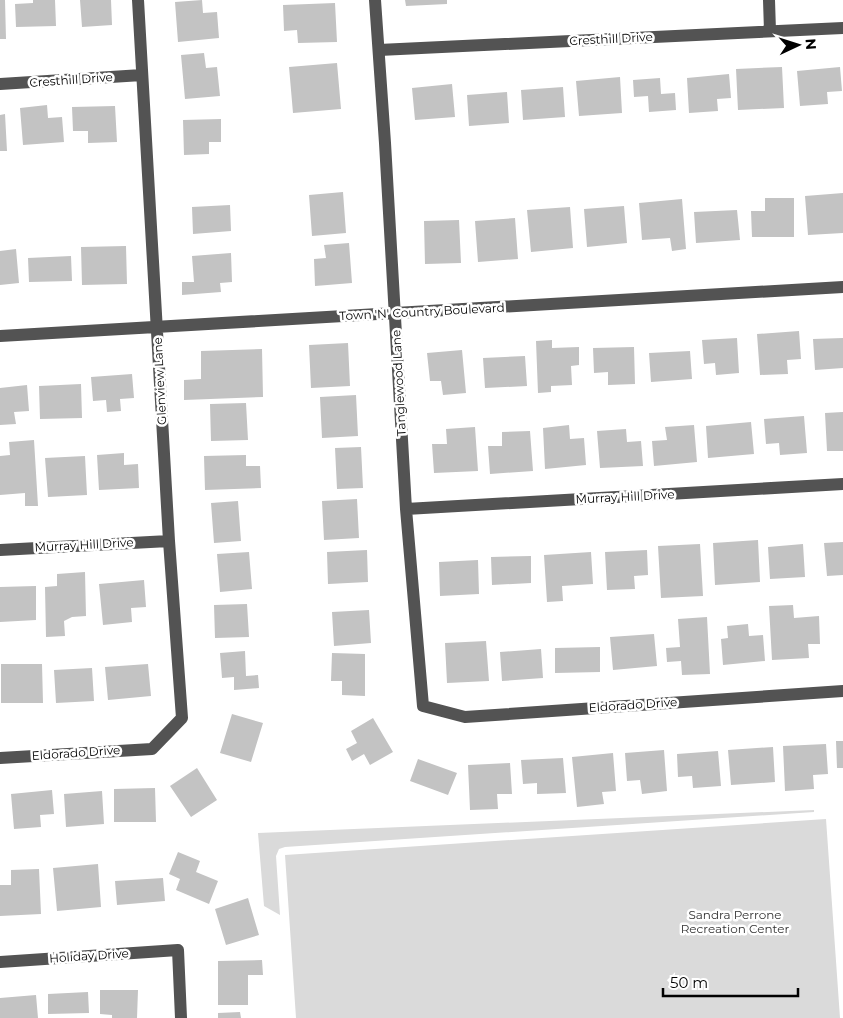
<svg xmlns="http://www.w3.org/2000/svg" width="843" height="1018" viewBox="0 0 843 1018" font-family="Montserrat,sans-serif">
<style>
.green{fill:#dadada}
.building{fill:#c3c3c3}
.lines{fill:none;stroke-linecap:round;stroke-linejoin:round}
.minor{stroke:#535353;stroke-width:12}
.labels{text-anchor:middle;stroke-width:5;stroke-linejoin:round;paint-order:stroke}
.street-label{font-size:12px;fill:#000;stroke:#fff}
.park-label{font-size:12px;fill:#313131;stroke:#fff}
</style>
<rect width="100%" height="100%" fill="#fff"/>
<path class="green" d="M 814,810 L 814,812 L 285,847 L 279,849 L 276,856 L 280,915 L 264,906 L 258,833 Z
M 826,819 L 840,1018 L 296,1018 L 285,855 Z"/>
<path class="building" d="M 0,0 L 5,0 L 6,39 L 0,39 Z
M 33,0 L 55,0 L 56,26 L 16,27 L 15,4 L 33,3 Z
M 80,0 L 111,0 L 112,25 L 82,27 Z
M 202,0 L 203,13 L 217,12 L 219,38 L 178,42 L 175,2 Z
M 405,0 L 447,0 L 447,4 L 406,6 Z
M 335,3 L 337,42 L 298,43 L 297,30 L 284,31 L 283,5 Z
M 204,53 L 206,68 L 217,67 L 220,96 L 185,99 L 181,55 Z
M 337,63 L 341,109 L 293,113 L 289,67 Z
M 782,67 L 784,108 L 738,110 L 736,69 Z
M 840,67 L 842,91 L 827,92 L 828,104 L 800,106 L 797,71 Z
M 729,74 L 731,98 L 717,99 L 718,111 L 689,113 L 687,78 Z
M 620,77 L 622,113 L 579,116 L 576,81 Z
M 660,78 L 661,94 L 675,93 L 676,110 L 649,112 L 648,96 L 634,97 L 633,80 Z
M 452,84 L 455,117 L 415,120 L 412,88 Z
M 563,87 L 565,117 L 523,120 L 521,90 Z
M 507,92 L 509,123 L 469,126 L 467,95 Z
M 47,105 L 48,118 L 62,117 L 64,142 L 23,145 L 20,108 Z
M 115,106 L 117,142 L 88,143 L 88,131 L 73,131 L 72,107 Z
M 5,114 L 7,151 L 0,151 L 0,115 Z
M 221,119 L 221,142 L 209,142 L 209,154 L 184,155 L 183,120 Z
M 343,192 L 346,233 L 312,236 L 309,195 Z
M 843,193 L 843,233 L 808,235 L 805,196 Z
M 765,198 L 794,198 L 794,237 L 752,237 L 751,211 L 765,211 Z
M 682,199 L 686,249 L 672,251 L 670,238 L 642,240 L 639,203 Z
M 230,205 L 231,231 L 193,234 L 192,207 Z
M 624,206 L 627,243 L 587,247 L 584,209 Z
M 570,207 L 573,248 L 531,252 L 527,210 Z
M 737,210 L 740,240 L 696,243 L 694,212 Z
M 515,218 L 518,259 L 478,262 L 475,221 Z
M 459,220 L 461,263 L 425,264 L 424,221 Z
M 349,243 L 352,283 L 315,286 L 314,259 L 326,258 L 324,245 Z
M 126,246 L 127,284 L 82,285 L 81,247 Z
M 16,249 L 19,283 L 0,285 L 0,251 Z
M 231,253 L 232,282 L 220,283 L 221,292 L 182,295 L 182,282 L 194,282 L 192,256 Z
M 71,256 L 72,281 L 29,282 L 28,258 Z
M 799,331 L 801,359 L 787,360 L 788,374 L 760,375 L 757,334 Z
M 737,338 L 739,373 L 716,375 L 715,363 L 704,364 L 702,340 Z
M 843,338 L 843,368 L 815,370 L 813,339 Z
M 552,340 L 552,348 L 579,347 L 579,365 L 571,366 L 572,385 L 551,386 L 551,392 L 538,393 L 536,341 Z
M 348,343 L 350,386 L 311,388 L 309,345 Z
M 634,347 L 635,384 L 608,385 L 608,372 L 594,373 L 593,348 Z
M 262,349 L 263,397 L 184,400 L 184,380 L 201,379 L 201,351 Z
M 462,350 L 466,393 L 443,395 L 441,381 L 430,381 L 427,353 Z
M 690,351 L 692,379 L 651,382 L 649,353 Z
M 525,356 L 527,386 L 485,388 L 483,358 Z
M 132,374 L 134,398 L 120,399 L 121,411 L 107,412 L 106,400 L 93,401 L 91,377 Z
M 81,384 L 82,418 L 40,419 L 39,386 Z
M 27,385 L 29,411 L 14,412 L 16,424 L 0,425 L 0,388 Z
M 356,395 L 358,436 L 322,438 L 320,397 Z
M 246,403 L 248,440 L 211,441 L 210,404 Z
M 843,412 L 843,451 L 827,451 L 825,413 Z
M 804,416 L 807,453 L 780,455 L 779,443 L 766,444 L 764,419 Z
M 751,422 L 754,454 L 708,458 L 706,426 Z
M 569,425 L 570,439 L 584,438 L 586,465 L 545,469 L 543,428 Z
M 694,425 L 697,462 L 654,466 L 652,441 L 667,440 L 665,427 Z
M 475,427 L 478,471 L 434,473 L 432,444 L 447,444 L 446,429 Z
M 626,429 L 627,442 L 641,441 L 643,466 L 600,468 L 597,431 Z
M 530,431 L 533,471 L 490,474 L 488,446 L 502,446 L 502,432 Z
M 34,440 L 38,506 L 25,506 L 25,493 L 0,495 L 0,456 L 10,455 L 9,442 Z
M 361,447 L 363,488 L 337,489 L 335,448 Z
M 124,453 L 124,465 L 138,464 L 139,488 L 99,490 L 97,455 Z
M 246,455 L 246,466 L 260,466 L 261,488 L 205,490 L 204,456 Z
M 85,456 L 87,495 L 48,497 L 45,458 Z
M 357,499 L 359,538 L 324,540 L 322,501 Z
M 238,501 L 241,541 L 214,543 L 211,503 Z
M 758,540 L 760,582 L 715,585 L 713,543 Z
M 843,542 L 843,575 L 827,576 L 824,543 Z
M 700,544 L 703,596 L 661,598 L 658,546 Z
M 803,544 L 805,577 L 770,579 L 768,547 Z
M 367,550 L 368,582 L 328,584 L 327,552 Z
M 647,550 L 648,575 L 634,576 L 635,589 L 607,590 L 605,552 Z
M 249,552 L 252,589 L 220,592 L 217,554 Z
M 591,552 L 593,584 L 562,586 L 563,601 L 547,602 L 544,555 Z
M 531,556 L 531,583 L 492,585 L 491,557 Z
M 478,560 L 479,594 L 440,596 L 439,562 Z
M 85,572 L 86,616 L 72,617 L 64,621 L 65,636 L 46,637 L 45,587 L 57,586 L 57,574 Z
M 144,580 L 146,607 L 131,608 L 132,622 L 103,625 L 99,584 Z
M 36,586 L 36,620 L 0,622 L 0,587 Z
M 247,604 L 249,637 L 215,638 L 214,605 Z
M 793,605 L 794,618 L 819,616 L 820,644 L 808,644 L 809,658 L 772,660 L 769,606 Z
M 369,610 L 371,643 L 334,646 L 332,612 Z
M 707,617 L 710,674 L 682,675 L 681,661 L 667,662 L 666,648 L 680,647 L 678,619 Z
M 748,624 L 749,636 L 763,635 L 765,661 L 723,665 L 721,639 L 728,638 L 727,626 Z
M 654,634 L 657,666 L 613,670 L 610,637 Z
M 486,641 L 489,681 L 447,683 L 445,643 Z
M 600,647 L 600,672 L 555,673 L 555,648 Z
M 541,649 L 543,678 L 502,681 L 500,652 Z
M 245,651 L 246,676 L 258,675 L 259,688 L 234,690 L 234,677 L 222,678 L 220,653 Z
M 332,653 L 365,654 L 365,696 L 342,695 L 342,681 L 331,681 Z
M 1,664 L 42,664 L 43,703 L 1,703 Z
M 148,664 L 151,696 L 108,700 L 105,667 Z
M 92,668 L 94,701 L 56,703 L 54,670 Z
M 232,714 L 263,723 L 251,762 L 220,753 Z
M 373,718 L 393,752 L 370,765 L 364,754 L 352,761 L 346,749 L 357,743 L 351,731 Z
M 836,741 L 843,741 L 843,768 L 837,768 Z
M 826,744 L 828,774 L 813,775 L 814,789 L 785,791 L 783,746 Z
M 773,747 L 775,782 L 731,785 L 728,750 Z
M 664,750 L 667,791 L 642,794 L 640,780 L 627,781 L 625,753 Z
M 718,751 L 721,786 L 693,788 L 692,776 L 678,777 L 677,754 Z
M 613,753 L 616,791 L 602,792 L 604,804 L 577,807 L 572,757 Z
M 563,758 L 566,793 L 537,794 L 537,783 L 523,784 L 521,760 Z
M 418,759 L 457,773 L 448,795 L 410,781 Z
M 510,763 L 512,794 L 497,794 L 498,809 L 470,810 L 468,765 Z
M 197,768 L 217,800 L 191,817 L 170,786 Z
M 155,788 L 156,822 L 114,822 L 114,789 Z
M 52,790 L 54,814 L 40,815 L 41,827 L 14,829 L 11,794 Z
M 102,791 L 104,824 L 66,827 L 64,794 Z
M 178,852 L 200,861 L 196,872 L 218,881 L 209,904 L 176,890 L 180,879 L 169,874 Z
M 98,864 L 101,907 L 57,911 L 53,868 Z
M 39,869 L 41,914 L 0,916 L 0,885 L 11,885 L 11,870 Z
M 163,878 L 165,901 L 117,905 L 115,881 Z
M 248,898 L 259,935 L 226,945 L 215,909 Z
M 262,960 L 263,975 L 248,975 L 248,1005 L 218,1005 L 218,961 Z
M 100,990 L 138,990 L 137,1018 L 112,1018 L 112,1015 L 100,1014 Z
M 88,992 L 89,1013 L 48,1014 L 48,994 Z
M 36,995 L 38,1018 L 0,1018 L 0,998 Z
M 240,1012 L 241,1018 L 218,1018 L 218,1013 Z"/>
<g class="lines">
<path class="minor" d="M 375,0 L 385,143 L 406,509 L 423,706 L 465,717 L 843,691
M 769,0 L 770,31
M 379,50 L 843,28
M 0,84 L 142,75
M 0,336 L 843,287
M 406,509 L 843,484
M 0,550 L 169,541
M 0,758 L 152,749 L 182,718 L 169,541 L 138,0
M 0,962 L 178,950 L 181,1018"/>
</g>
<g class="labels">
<g class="street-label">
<text transform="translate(611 39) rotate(-3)" y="4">Cresthill Drive</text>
<text transform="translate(71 80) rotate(-4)" y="4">Cresthill Drive</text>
<text transform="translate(422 312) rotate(-3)" y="4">Town 'N' Country Boulevard</text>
<text transform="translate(160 381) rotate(-93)" y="4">Glenview Lane</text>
<text transform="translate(399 383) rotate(-93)" y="4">Tanglewood Lane</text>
<text transform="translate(625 497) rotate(-3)" y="4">Murray Hill Drive</text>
<text transform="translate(84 545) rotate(-3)" y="4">Murray Hill Drive</text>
<text transform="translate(633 705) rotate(-4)" y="4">Eldorado Drive</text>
<text transform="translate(76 753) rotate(-4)" y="4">Eldorado Drive</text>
<text transform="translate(89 956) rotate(-4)" y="4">Holiday Drive</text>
</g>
<g class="park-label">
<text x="735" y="919">Sandra Perrone<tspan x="735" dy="14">Recreation Center</tspan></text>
</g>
</g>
<g transform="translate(798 45) rotate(86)" stroke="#ffffff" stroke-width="4" paint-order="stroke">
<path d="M0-4L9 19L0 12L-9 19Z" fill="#000000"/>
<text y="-8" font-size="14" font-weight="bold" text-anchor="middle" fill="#000000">N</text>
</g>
<path d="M663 988v8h135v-8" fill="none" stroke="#000000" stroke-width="2.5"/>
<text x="670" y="988" font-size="15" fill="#000000" stroke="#ffffff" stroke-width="4" paint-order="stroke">50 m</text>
</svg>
